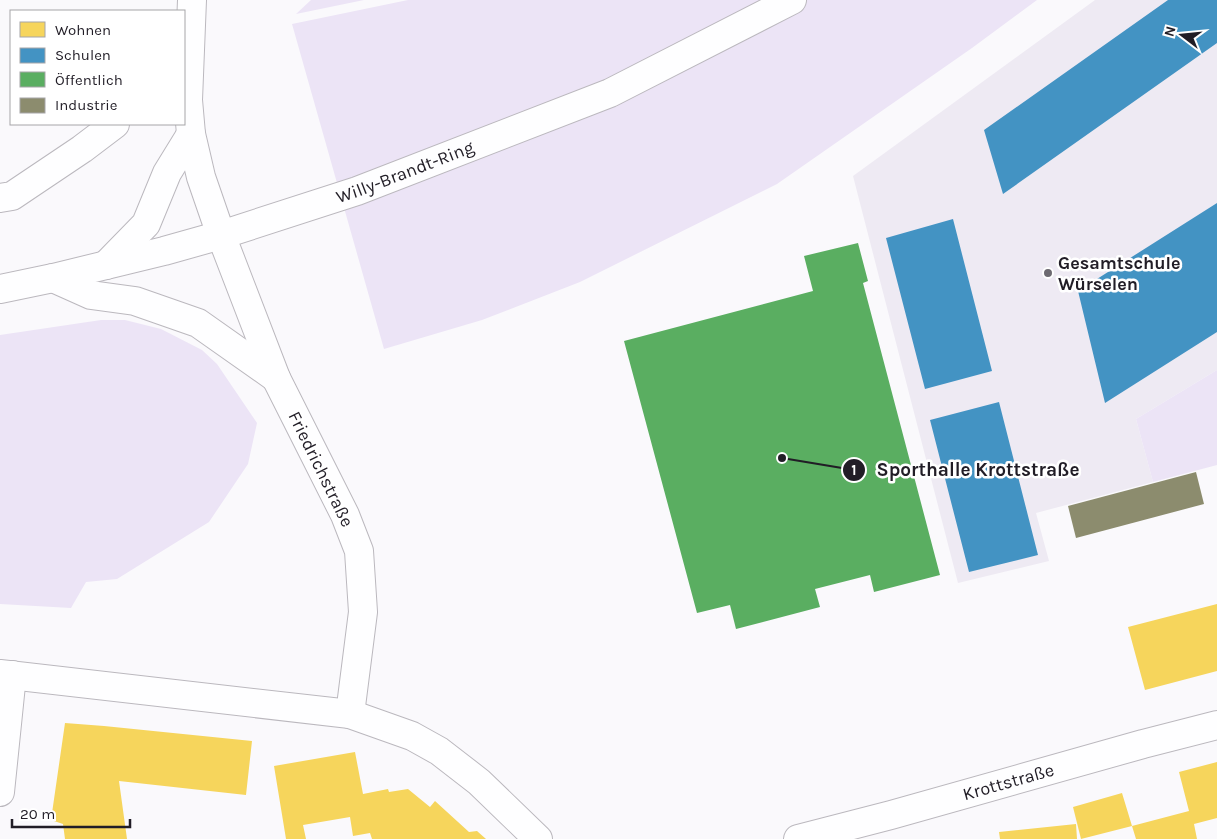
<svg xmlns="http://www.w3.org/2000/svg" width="1217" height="839" viewBox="0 0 1217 839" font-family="Karla,sans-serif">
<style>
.built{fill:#eeeaf3}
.green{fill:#ece4f6}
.homes{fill:#f6d55c}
.schools{fill:#4393c3}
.public{fill:#5aae61}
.industry{fill:#8c8c6e}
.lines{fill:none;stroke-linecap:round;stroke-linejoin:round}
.street-casing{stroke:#bbb8be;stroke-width:30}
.secondary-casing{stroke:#bbb8be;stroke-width:30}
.street{stroke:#fefeff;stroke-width:28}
.secondary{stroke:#fefeff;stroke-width:28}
.poi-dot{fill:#6d6a71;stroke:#fff;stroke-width:2}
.labels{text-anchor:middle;stroke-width:5;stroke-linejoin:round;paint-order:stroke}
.street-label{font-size:18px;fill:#211d26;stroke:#fff}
.poi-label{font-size:18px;font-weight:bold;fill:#211d26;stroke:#fff;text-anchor:start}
.leader{fill:none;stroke:#211d26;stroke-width:2}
.callout-dot{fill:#211d26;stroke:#fff;stroke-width:2}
.mark-label{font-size:15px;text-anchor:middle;font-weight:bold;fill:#fff}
.callout-label{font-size:19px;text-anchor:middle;font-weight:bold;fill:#211d26;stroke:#fff;stroke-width:5;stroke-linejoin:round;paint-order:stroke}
</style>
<rect width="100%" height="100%" fill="#faf9fc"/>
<path class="built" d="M 1095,0 L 1217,0 L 1217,370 L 1136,419 L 1153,482 L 1036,513 L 1049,561 L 958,583 L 853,176 Z"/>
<path class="green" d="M 311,0 L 364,0 L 296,14 Z
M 408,0 L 1037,0 L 972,48 L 777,184 L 580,282 L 482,320 L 384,349 L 292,24 Z
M 101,320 L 125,320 L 161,329 L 202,350 L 217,364 L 257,423 L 248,464 L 209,522 L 117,579 L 86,582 L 71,608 L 0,604 L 0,335 Z
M 1217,370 L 1217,465 L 1153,482 L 1136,419 Z"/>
<path class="homes" d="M 1217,604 L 1217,671 L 1145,690 L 1128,627 Z
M 65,723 L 104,726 L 252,741 L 246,795 L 119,781 L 127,839 L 65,839 L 63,824 L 51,820 Z
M 355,752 L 363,794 L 388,789 L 389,792 L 408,789 L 430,807 L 435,801 L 469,832 L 477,831 L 486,839 L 372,839 L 370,833 L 353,836 L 350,817 L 303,825 L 306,839 L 286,839 L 274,766 Z
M 1217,762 L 1217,818 L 1194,824 L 1197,839 L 1136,839 L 1132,826 L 1081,839 L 1073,807 L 1122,793 L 1132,826 L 1189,811 L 1179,772 Z
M 1076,824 L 1077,839 L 1000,839 L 999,832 Z"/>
<path class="schools" d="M 1168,0 L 1217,0 L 1217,43 L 1003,194 L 984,130 Z
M 1217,203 L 1217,332 L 1105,403 L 1078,291 Z
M 953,219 L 992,371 L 925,389 L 886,238 Z
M 999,402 L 1038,555 L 969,572 L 930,420 Z"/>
<path class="public" d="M 858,243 L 868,281 L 863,283 L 940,575 L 874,592 L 870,575 L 815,589 L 820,607 L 736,629 L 730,605 L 697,613 L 624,341 L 813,291 L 804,256 Z"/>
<path class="industry" d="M 1196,472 L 1204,504 L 1076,538 L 1068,506 Z"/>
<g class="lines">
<g class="street-casing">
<g id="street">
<path d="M 192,0 L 188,100 L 191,134 L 201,177 L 221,235"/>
<path d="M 0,198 L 12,196 L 82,149 L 115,124"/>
<path d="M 350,714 L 412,736 L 439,751 L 479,782 L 538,839"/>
<path d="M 0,792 L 12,675"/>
<path id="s1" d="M 798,839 L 891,815 L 1143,744 L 1217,725"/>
</g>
</g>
<g class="secondary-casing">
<g id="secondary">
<path d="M 106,265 L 146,224 L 167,173 L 191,134"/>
<path d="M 53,278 L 91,295 L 135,301 L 198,323 L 276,378"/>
<path id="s2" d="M 0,289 L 53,278 L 164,251 L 221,235 L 357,191 L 610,93 L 792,0"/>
<path d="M 0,674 L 350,714 L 363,612 L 359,551 L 345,515 L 276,378 L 221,235"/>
</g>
</g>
<use href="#street" class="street"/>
<use href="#secondary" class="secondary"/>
</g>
<circle class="poi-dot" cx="1048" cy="273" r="5"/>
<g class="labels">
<g class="street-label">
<text dy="6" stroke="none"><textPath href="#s2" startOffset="422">Willy-Brandt-Ring</textPath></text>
<text transform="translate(321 469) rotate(64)" y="6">Friedrichstraße</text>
<text dy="6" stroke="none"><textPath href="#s1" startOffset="218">Krottstraße</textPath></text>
</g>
<g class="poi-label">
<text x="1058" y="269">Gesamtschule<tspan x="1058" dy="21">Würselen</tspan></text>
</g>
</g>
<path class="leader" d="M782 458L854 470"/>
<g class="callout-dot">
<circle cx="782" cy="458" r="5"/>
<circle cx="854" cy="470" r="12"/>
</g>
<g class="mark-label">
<text x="854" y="475">1</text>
</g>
<g class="callout-label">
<text x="978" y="476">Sporthalle Krottstraße</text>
</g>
<rect x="10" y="10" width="175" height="115" fill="#ffffff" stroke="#a6a5a8"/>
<rect x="20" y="22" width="25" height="15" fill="#f6d55c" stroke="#a6a5a8"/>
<text x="55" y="35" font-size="15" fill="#211d26">Wohnen</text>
<rect x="20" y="48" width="25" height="15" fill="#4393c3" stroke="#a6a5a8"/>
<text x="55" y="60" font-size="15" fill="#211d26">Schulen</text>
<rect x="20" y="72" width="25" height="15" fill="#5aae61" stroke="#a6a5a8"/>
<text x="55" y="85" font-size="15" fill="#211d26">Öffentlich</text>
<rect x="20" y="98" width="25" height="15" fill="#8c8c6e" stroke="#a6a5a8"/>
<text x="55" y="110" font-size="15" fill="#211d26">Industrie</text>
<g transform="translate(1182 35) rotate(286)" stroke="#ffffff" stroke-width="4" paint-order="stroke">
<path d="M0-4L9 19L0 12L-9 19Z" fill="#211d26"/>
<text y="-8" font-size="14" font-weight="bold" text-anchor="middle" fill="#211d26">N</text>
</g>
<path d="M12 819v8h118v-8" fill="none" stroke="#211d26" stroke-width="2.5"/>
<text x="20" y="819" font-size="15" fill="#211d26" stroke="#ffffff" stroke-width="4" paint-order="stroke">20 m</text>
</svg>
